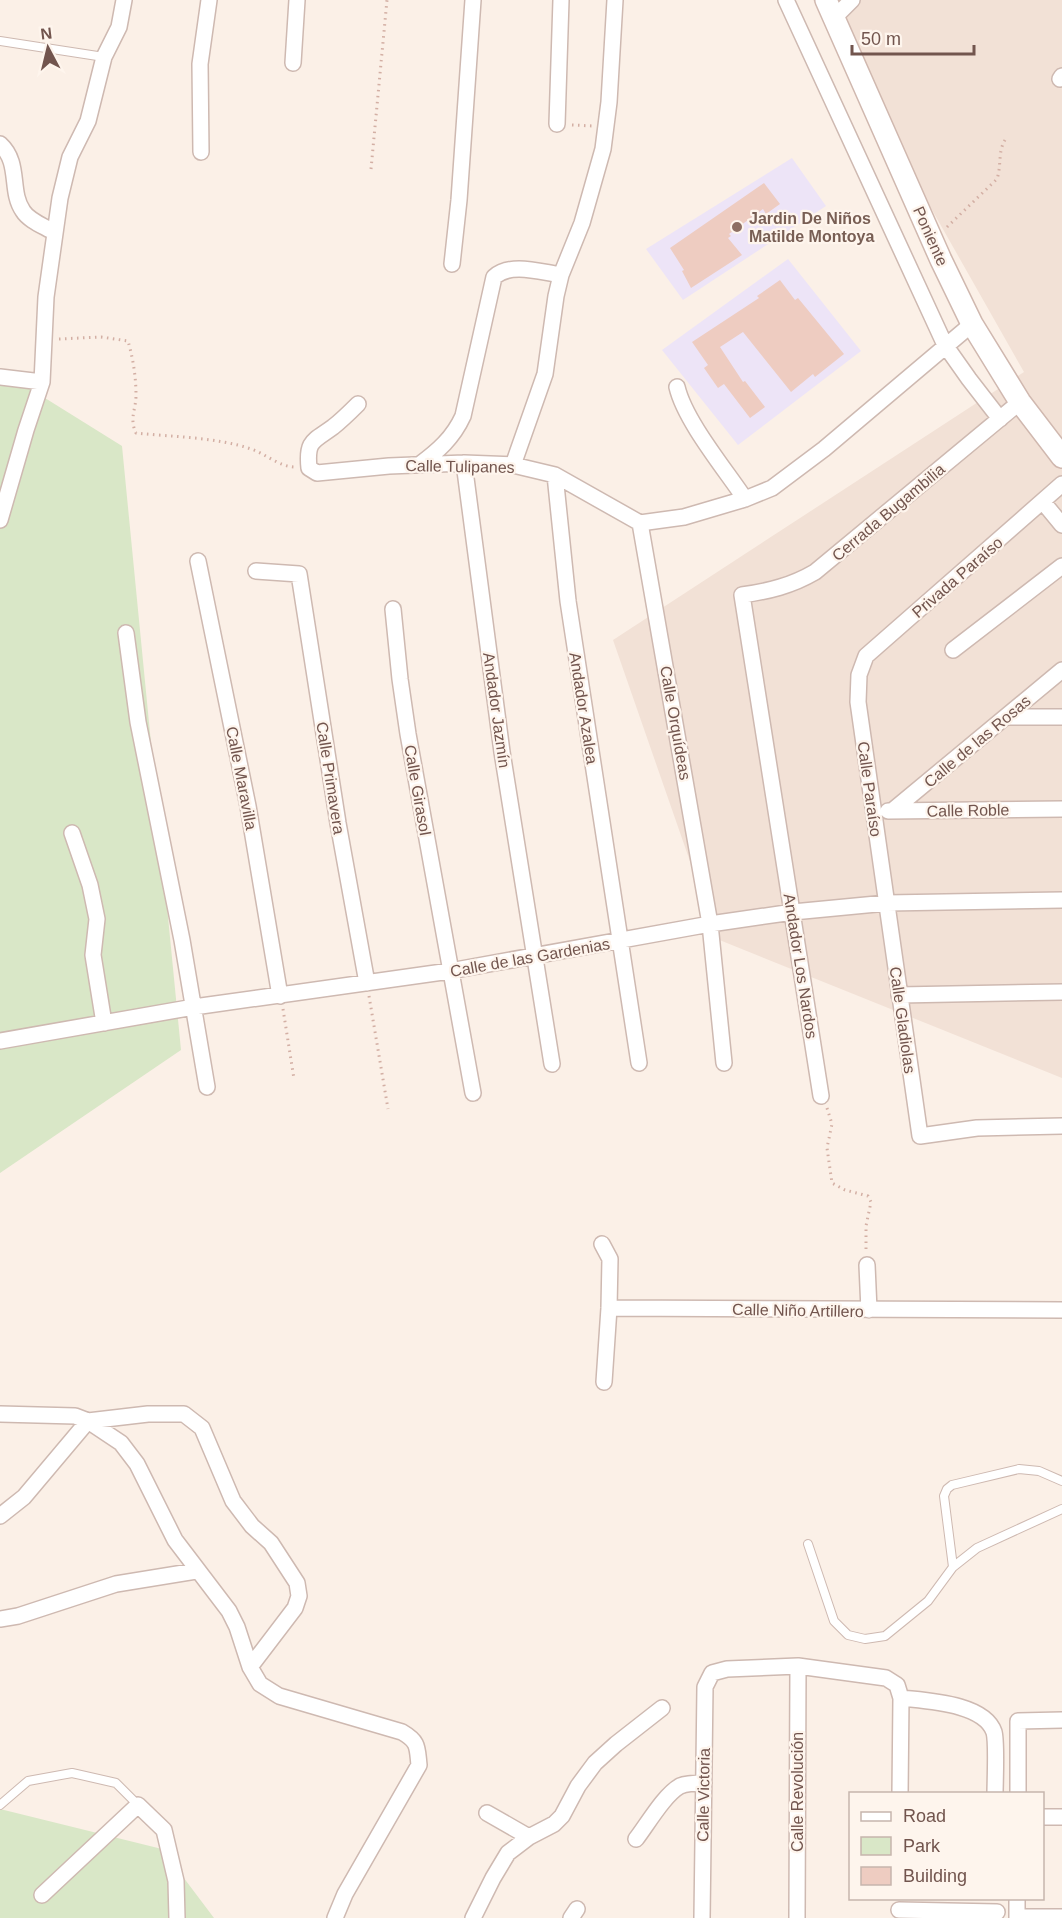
<svg xmlns="http://www.w3.org/2000/svg" width="1062" height="1918" viewBox="0 0 1062 1918" font-family="Helvetica,sans-serif">
<style>
.residential{fill:#f2e1d6}
.education{fill:#ede4f7}
.green{fill:#d9e7c7}
.building{fill:#eeccc1}
.lines{fill:none;stroke-linecap:round;stroke-linejoin:round}
.lane-casing{stroke:#ceb9b1;stroke-width:10}
.street-casing{stroke:#ceb9b1;stroke-width:18}
.secondary-casing{stroke:#d0b8af;stroke-width:24}
.path{stroke:#d3afa4;stroke-width:3;stroke-dasharray:1.5 4.5;stroke-linecap:butt}
.lane{stroke:#fff;stroke-width:8}
.street{stroke:#fff;stroke-width:15}
.secondary{stroke:#fff;stroke-width:21}
.education-dot{fill:#8d6e63;stroke:#fef5ed;stroke-width:2}
.labels{text-anchor:middle;stroke-width:4.5;stroke-linejoin:round;paint-order:stroke}
.education-label{font-size:16px;font-weight:bold;fill:#785e54;stroke:#fef5ed;text-anchor:start}
.street-label{font-size:16px;fill:#72554e;stroke:#fef5ed}
</style>
<rect width="100%" height="100%" fill="#fbf0e7"/>
<path class="residential" d="M 813,0 L 1062,0 L 1062,1078 L 717,939 L 613,640 L 1024,372 Z"/>
<path class="education" d="M 792,158 L 826,206 L 683,300 L 646,249 Z
M 788,259 L 861,351 L 738,445 L 662,350 Z"/>
<path class="green" d="M 0,370 L 122,446 L 181,1050 L 0,1173 Z
M 0,1809 L 162,1849 L 214,1918 L 0,1918 Z"/>
<path class="building" d="M 764,183 L 780,204 L 766,214 L 763,209 L 729,234 L 731,236 L 728,238 L 742,255 L 691,288 L 682,271 L 684,270 L 670,248 Z
M 780,280 L 795,300 L 798,298 L 844,354 L 815,377 L 813,374 L 791,392 L 743,332 L 720,347 L 743,382 L 745,381 L 765,407 L 750,418 L 724,384 L 718,388 L 704,368 L 708,365 L 692,342 L 759,298 L 757,296 Z"/>
<g class="lines">
<g class="lane-casing">
<path id="lane" d="M 0,41 L 104,57
M 808,1544 L 834,1621 L 848,1635 L 865,1639 L 885,1636 L 928,1601 L 953,1567 L 977,1548 L 1062,1509
M 953,1567 L 944,1496 L 947,1489 L 952,1485 L 1019,1469 L 1039,1471 L 1062,1481
M 0,1805 L 28,1781 L 72,1773 L 116,1783 L 138,1805"/>
</g>
<g class="street-casing">
<path id="street" d="M 786,0 L 945,345 L 969,379 L 1000,419
M 834,18 L 852,0
M 293,63 L 297,0
M 1060,79 L 1062,76
M 557,124 L 561,0
M 0,144 C 21,163 9,191 23,211 C 29,221 46,227 55,233
M 201,152 L 200,64 L 209,0
M 452,264 L 459,200 L 473,0
M 0,377 L 42,382
M 677,387 C 685,421 725,469 745,499
M 358,404 C 350,412 342,420 333,427 C 314,441 306,440 309,468 L 317,473 L 389,466 L 464,463 L 513,465 L 555,475 L 640,523 L 684,517 L 745,499 L 772,488 L 824,449 L 972,324
M 464,463 L 502,752 L 552,1064
M 419,465 C 438,451 453,438 463,416 L 494,277 C 511,262 540,272 561,275
M 513,465 L 545,374 L 556,296 L 561,275 L 582,223 L 603,149 L 609,102 L 615,0
M 555,475 L 568,601 L 639,1063
M 1062,484 L 866,656 L 859,675 L 858,702 L 920,1136 L 977,1128 L 1062,1126
M 1043,502 L 1062,525
M 0,520 L 26,430 L 42,382 L 46,297 L 60,198 L 70,157 L 88,121 L 104,57 L 119,27 L 124,0
M 640,523 L 710,924 L 724,1063
M 198,561 L 248,806 L 280,996
M 256,571 L 299,574 L 338,823 L 367,983
M 393,609 L 400,679 L 408,734 L 473,1093
M 126,633 L 138,722 L 182,940 L 207,1087
M 953,650 L 1062,566
M 1006,717 L 1062,717
M 888,811 L 1062,809
M 892,811 L 1062,670
M 72,833 L 90,885 L 97,919 L 93,955 L 104,1023
M 899,995 L 1062,992
M 0,1041 L 194,1007 L 450,971 L 710,924 L 793,912 L 887,903 L 1062,900
M 821,1096 L 742,595 C 769,591 791,586 815,572 L 1020,402
M 602,1244 L 610,1259 L 609,1308 L 604,1382
M 867,1265 L 869,1310
M 609,1308 L 1062,1310
M 0,1414 L 75,1416 L 88,1421 L 121,1443 L 137,1464 L 175,1540 L 229,1611 L 237,1627 L 250,1667 L 260,1684 L 279,1696 L 402,1732 C 419,1742 417,1747 419,1765 L 345,1894 L 335,1918
M 0,1516 L 24,1497 L 88,1421 L 148,1414 L 184,1414 L 202,1428 L 233,1501 L 252,1526 L 271,1543 L 297,1583 L 299,1596 L 295,1608 L 250,1667
M 0,1619 L 18,1616 L 116,1584 L 196,1571
M 900,1794 L 901,1698
M 1018,1794 L 1018,1721 L 1062,1720
M 487,1813 L 529,1837
M 1042,1817 L 1062,1817
M 636,1839 C 647,1825 664,1795 680,1786 C 687,1783 696,1783 704,1783
M 42,1895 L 138,1805 L 164,1830 L 176,1881 L 177,1918
M 899,1910 L 997,1912
M 1017,1917 L 1062,1917
M 473,1918 L 493,1878 L 508,1853 L 529,1837 L 554,1824 L 562,1816 L 578,1786 L 595,1763 L 616,1744 L 662,1708
M 571,1918 L 577,1909
M 702,1918 L 705,1687 L 712,1673 L 727,1669 L 798,1666 L 886,1678 L 897,1685 L 901,1698 C 926,1701 984,1703 994,1732 C 997,1742 995,1781 995,1794
M 797,1918 L 798,1666
M 1017,1918 L 1017,1898"/>
</g>
<g class="secondary-casing">
<path id="secondary" d="M 826,0 L 941,260 L 972,324 L 1020,402 L 1062,457"/>
</g>
<path class="path" d="M 572,125 L 593,126
M 371,169 L 387,0
M 947,227 L 997,179 C 1002,164 997,150 1007,137
M 59,339 L 101,337 L 128,341 C 133,358 136,377 136,395 C 136,410 129,418 136,433 C 172,437 217,437 251,449 C 266,454 278,466 294,467
M 369,996 L 388,1109
M 283,1009 L 294,1079
M 827,1108 L 832,1124 L 827,1148 L 832,1183 L 845,1190 L 868,1196 L 871,1202 L 866,1226 L 866,1250"/>
<use href="#lane" class="lane"/>
<use href="#street" class="street"/>
<use href="#secondary" class="secondary"/>
</g>
<circle class="education-dot" cx="737" cy="227" r="6"/>
<g class="labels">
<g class="education-label">
<text x="749" y="224">Jardin De Niños<tspan x="749" dy="18">Matilde Montoya</tspan></text>
</g>
<g class="street-label">
<text transform="translate(931 236) rotate(66)" y="6">Poniente</text>
<text transform="translate(460 466) rotate(1)" y="6">Calle Tulipanes</text>
<text transform="translate(888 512) rotate(-40)" y="6">Cerrada Bugambilia</text>
<text transform="translate(957 577) rotate(-41)" y="6">Privada Paraíso</text>
<text transform="translate(584 708) rotate(81)" y="6">Andador Azalea</text>
<text transform="translate(497 710) rotate(82)" y="6">Andador Jazmín</text>
<text transform="translate(676 723) rotate(80)" y="6">Calle Orquídeas</text>
<text transform="translate(977 741) rotate(-40)" y="6">Calle de las Rosas</text>
<text transform="translate(242 778) rotate(79)" y="6">Calle Maravilla</text>
<text transform="translate(331 778) rotate(81)" y="6">Calle Primavera</text>
<text transform="translate(870 789) rotate(82)" y="6">Calle Paraíso</text>
<text transform="translate(418 790) rotate(80)" y="6">Calle Girasol</text>
<text transform="translate(968 810) rotate(-1)" y="6">Calle Roble</text>
<text transform="translate(530 957) rotate(-10)" y="6">Calle de las Gardenias</text>
<text transform="translate(801 966) rotate(81)" y="6">Andador Los Nardos</text>
<text transform="translate(903 1020) rotate(82)" y="6">Calle Gladiolas</text>
<text transform="translate(798 1310) rotate(1)" y="6">Calle Niño Artillero</text>
<text transform="translate(797 1792) rotate(-90)" y="6">Calle Revolución</text>
<text transform="translate(703 1795) rotate(-89)" y="6">Calle Victoria</text>
</g>
</g>
<rect x="849" y="1792" width="195" height="108" fill="#fef5ed" stroke="#c6b5ad" stroke-width="1.5"/>
<rect x="861" y="1812" width="30" height="9" fill="#ffffff" stroke="#c6b5ad" stroke-width="1.5"/>
<text x="903" y="1822" font-size="18" fill="#72554e">Road</text>
<rect x="861" y="1837" width="30" height="18" fill="#d9e7c7" stroke="#c6b5ad" stroke-width="1.5"/>
<text x="903" y="1852" font-size="18" fill="#72554e">Park</text>
<rect x="861" y="1867" width="30" height="18" fill="#eeccc1" stroke="#c6b5ad" stroke-width="1.5"/>
<text x="903" y="1882" font-size="18" fill="#72554e">Building</text>
<g transform="translate(48 48) rotate(353)" stroke="#fef5ed" stroke-width="4.5" paint-order="stroke">
<path d="M0-4.5L10 22L0 15L-10 22Z" fill="#72554e"/>
<text y="-9" font-size="16" font-weight="bold" text-anchor="middle" fill="#72554e">N</text>
</g>
<path d="M852 45v9h122v-9" fill="none" stroke="#72554e" stroke-width="3"/>
<text x="861" y="45" font-size="18" fill="#72554e" stroke="#fef5ed" stroke-width="4.5" paint-order="stroke">50 m</text>
</svg>
